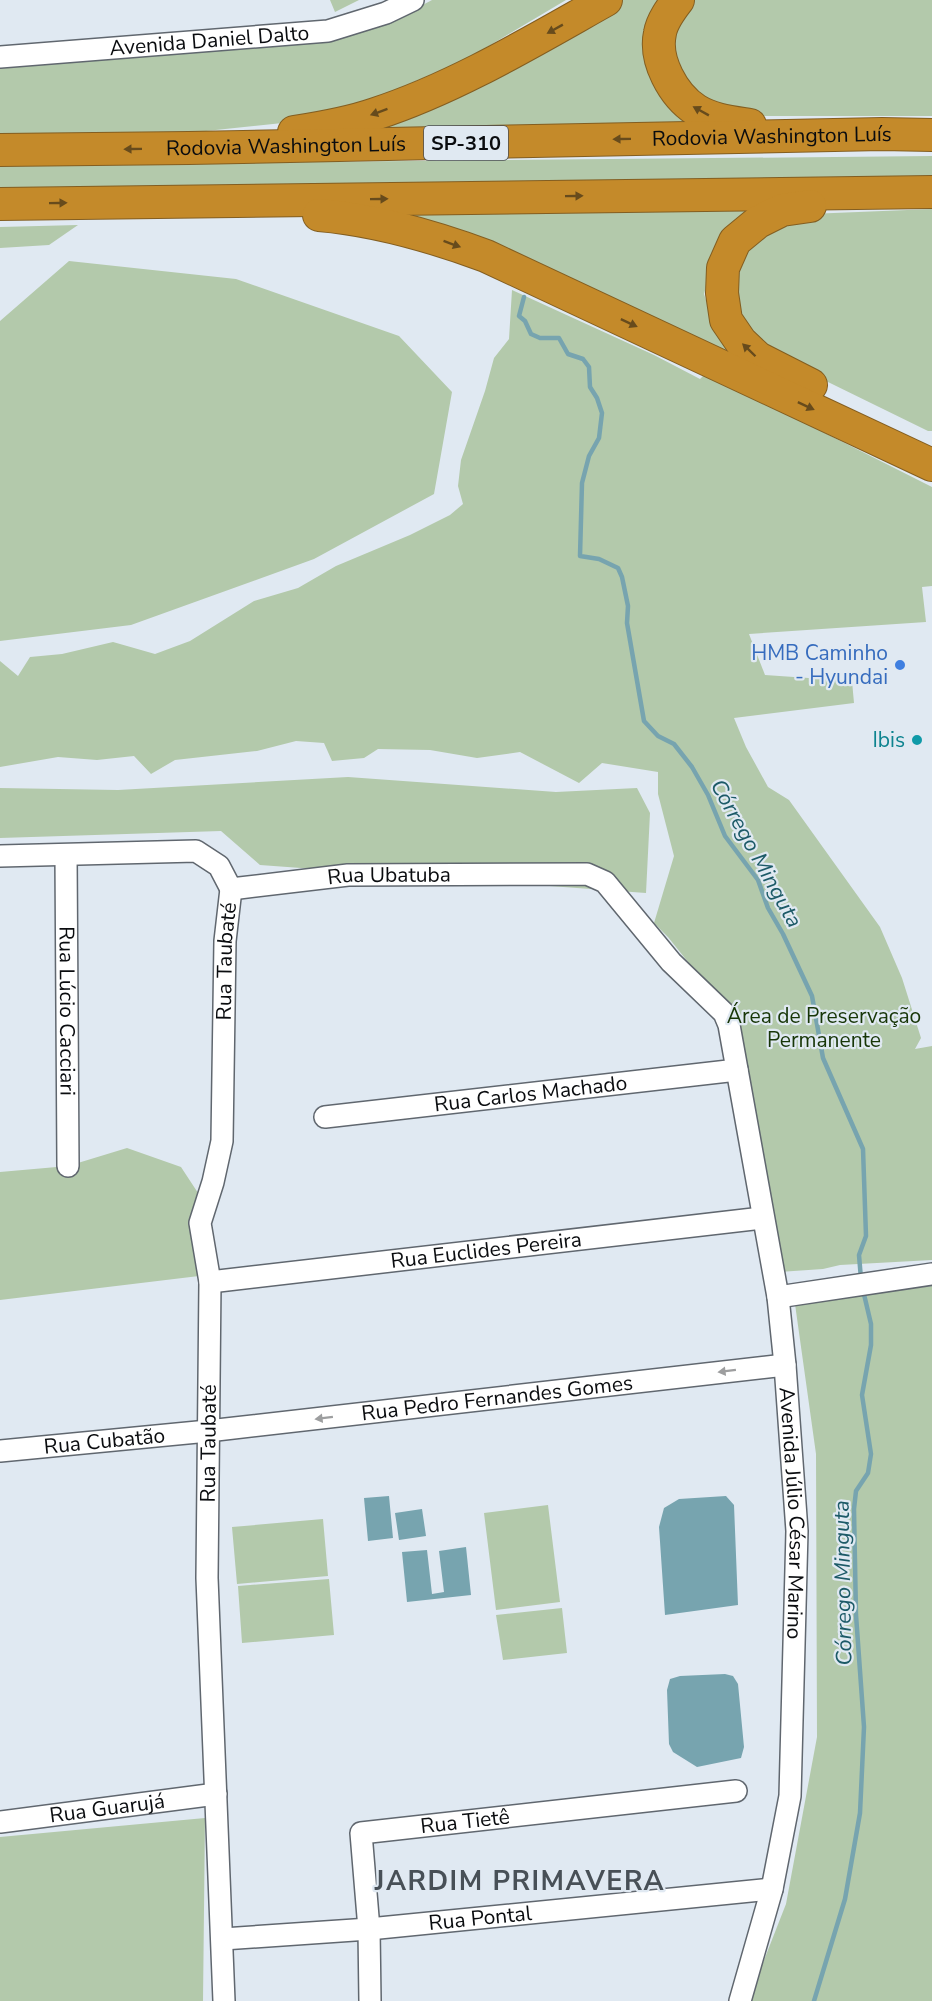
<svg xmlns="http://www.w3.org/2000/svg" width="932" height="2001" viewBox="0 0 932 2001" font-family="'Nunito Sans',sans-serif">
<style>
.green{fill:#b3c9ab}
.water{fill:#77a4af}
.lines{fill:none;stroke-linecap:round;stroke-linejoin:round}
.stream{stroke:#77a4af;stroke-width:4.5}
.minor-casing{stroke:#60676f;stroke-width:24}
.highway-casing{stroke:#835e21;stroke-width:34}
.minor{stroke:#fff;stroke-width:21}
.highway{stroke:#c48a2a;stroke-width:32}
.oneway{fill:#674b1c}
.oneway2{fill:#9d9e9f}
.shop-dot{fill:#3f7fe0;stroke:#e0e9f2;stroke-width:2}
.culture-dot{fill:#0f9aa8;stroke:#e0e9f2;stroke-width:2}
.labels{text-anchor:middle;stroke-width:4.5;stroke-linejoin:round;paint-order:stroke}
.shield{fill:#e0e9f2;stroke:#4a4e53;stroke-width:1.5}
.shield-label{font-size:20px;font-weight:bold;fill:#0a0c0f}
.street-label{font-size:21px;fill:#0a0c0f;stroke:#e0e9f2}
.shop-label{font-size:21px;fill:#366cbe;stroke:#e0e9f2;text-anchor:end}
.culture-label{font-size:21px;fill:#0d838f;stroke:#e0e9f2;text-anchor:end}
.park-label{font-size:21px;fill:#173607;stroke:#e0e9f2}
.water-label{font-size:22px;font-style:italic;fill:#1c5a67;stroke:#e0e9f2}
.district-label{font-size:27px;font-weight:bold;letter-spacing:1.5px;fill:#485057;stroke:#e0e9f2}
</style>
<rect width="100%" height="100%" fill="#e0e9f2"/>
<path class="green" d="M 330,0 L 359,0 L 335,12 Z
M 432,0 L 566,0 L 467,59 L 330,118 L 149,137 L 0,139 L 0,63 L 50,60 L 417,8 Z
M 623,0 L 665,0 L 653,27 L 700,125 L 364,128 L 456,90 Z
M 686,0 L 932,0 L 932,116 L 746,116 L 698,101 L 670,63 L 676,14 Z
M 932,156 L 932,179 L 0,194 L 0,165 Z
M 932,209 L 932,431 L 928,431 L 779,358 L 733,312 L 739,255 L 766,230 L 809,214 Z
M 749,210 L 715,256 L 704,294 L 715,327 L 738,356 L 915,444 L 932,447 L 932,458 L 405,215 Z
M 78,225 L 49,245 L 0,248 L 0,227 Z
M 69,261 L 236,279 L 399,336 L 452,392 L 434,494 L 314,559 L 131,625 L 0,641 L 0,321 Z
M 512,290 L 654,355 L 700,379 L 706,373 L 932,487 L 932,586 L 922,587 L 926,622 L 749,634 L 765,675 L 852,681 L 854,703 L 734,718 L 746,747 L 768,787 L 789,800 L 880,927 L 902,978 L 921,1038 L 915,1049 L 932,1046 L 932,1260 L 840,1265 L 823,1269 L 779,1272 L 732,1017 L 668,937 L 654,923 L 674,856 L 658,794 L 658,772 L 602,763 L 579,783 L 520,752 L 477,758 L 430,750 L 378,749 L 364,758 L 332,761 L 324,743 L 296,741 L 257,751 L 175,760 L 151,774 L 134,756 L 97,760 L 58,757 L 0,767 L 0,661 L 18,676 L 30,657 L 62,654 L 113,642 L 155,654 L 190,641 L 254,601 L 298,588 L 336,566 L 410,535 L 450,515 L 463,504 L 458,486 L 461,460 L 485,391 L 494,358 L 509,339 Z
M 348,777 L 556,792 L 637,788 L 650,813 L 646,893 L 260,865 L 221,831 L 0,838 L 0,788 L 118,790 Z
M 127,1148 L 181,1167 L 200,1196 L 199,1276 L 0,1300 L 0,1172 L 68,1166 Z
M 932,1286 L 932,2001 L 748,2001 L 786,1904 L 817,1737 L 816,1454 L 795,1304 Z
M 548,1505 L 560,1602 L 496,1610 L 484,1513 Z
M 323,1519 L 328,1576 L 237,1584 L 232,1527 Z
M 329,1579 L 334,1635 L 242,1643 L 238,1586 Z
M 562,1608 L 567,1653 L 503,1660 L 496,1615 Z
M 205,1818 L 203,2001 L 0,2001 L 0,1837 Z"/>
<path class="water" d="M 389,1496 L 393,1538 L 368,1541 L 364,1498 Z
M 726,1496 L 734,1505 L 738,1605 L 665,1615 L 659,1527 L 664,1508 L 679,1499 Z
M 422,1509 L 426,1536 L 399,1540 L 395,1513 Z
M 466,1547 L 471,1595 L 407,1602 L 402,1552 L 427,1550 L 432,1594 L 444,1592 L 439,1551 Z
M 725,1674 L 733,1676 L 738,1684 L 744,1747 L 741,1758 L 697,1767 L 673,1752 L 669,1744 L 667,1690 L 670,1679 L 680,1676 Z"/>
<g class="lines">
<path class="stream" d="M 524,297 L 519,316 L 525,321 L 531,334 L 540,338 L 559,338 L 568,354 L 583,359 L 589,367 L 590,387 L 597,398 L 602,413 L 599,438 L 589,456 L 582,483 L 580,556 L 599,559 L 618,568 L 622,577 L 628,606 L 627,623 L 644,721 L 658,736 L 674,744 L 692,767 L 708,795 L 725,836 L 758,880 L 768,908 L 783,934 L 812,996 L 823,1058 L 863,1149 L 866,1236 L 859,1255 L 861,1279
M 814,2001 L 845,1899 L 860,1813 L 864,1727 L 856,1615 L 854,1509 L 856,1491 L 868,1473 L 871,1454 L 862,1395 L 871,1345 L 871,1324 L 863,1290"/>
<g class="minor-casing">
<g id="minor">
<path id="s1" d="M 0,57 L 328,31 L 386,13 L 413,0"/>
<path id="s2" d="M 66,855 L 68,1166"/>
<path d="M 0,856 L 196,851 L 219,866 L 231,889"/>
<path id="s3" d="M 231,889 L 348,875 L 587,874 L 605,882 L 671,962 L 724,1013 L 729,1025 L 778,1297 L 785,1365 L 797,1531 L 790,1796 L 772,1889 L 740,2001"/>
<path id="s4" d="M 325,1117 L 737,1070"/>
<path id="s5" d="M 210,1282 L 762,1218"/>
<path d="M 778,1297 L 932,1274"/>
<path id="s6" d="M 0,1451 L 208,1431 L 785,1365"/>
<path id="s7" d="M 0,1822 L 216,1794"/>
<path id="s8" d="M 223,1939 L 369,1929 L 772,1889"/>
<path id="s9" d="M 224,2001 L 207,1578 L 210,1282 L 200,1223 L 213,1182 L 222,1141 L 225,941 L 231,889"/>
<path id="s10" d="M 370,2001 L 369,1929 L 361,1833 L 736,1791"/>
</g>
</g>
<g class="highway-casing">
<g id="highway">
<path d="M 678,0 C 671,9 662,21 660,33 C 654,60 673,95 696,110 C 712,120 731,122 750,125"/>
<path d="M 294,132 C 320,128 349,123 375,114 C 455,88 533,41 606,0"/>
<path id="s11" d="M 0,150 L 189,148 L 882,134 L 932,135"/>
<path d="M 0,204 L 932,192"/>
<path d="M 810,206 L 782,210 L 758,222 L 735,241 L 723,268 L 722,293 L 726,320 L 741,342 L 758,358 L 811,385"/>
<path d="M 319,215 C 377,220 432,236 486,256 L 932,465"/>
</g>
</g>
<use href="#minor" class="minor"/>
<use href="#highway" class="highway"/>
</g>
<defs><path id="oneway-solid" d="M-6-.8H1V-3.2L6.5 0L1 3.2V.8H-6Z" transform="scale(1.5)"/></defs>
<g class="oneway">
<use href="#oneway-solid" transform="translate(555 29) rotate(151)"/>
<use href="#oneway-solid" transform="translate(701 111) rotate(-151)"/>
<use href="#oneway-solid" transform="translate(379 112) rotate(160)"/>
<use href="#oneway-solid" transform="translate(622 139) rotate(179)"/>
<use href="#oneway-solid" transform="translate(133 149) rotate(179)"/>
<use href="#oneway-solid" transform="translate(574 196) rotate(-1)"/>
<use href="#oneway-solid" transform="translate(379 199) rotate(-1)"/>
<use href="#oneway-solid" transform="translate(58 203) rotate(-1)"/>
<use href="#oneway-solid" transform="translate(452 244) rotate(20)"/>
<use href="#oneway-solid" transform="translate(629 323) rotate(25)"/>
<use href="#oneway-solid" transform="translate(749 350) rotate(-136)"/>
<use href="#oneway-solid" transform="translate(806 406) rotate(25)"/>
</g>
<g class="oneway2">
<use href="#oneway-solid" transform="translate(727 1371) rotate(173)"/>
<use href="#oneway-solid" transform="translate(324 1418) rotate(173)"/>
</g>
<circle class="shop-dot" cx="900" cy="665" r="6"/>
<circle class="culture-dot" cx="917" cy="740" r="6"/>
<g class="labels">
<rect class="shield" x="424" y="126" width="84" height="34" rx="4.5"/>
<g class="shield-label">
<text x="466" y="150">SP-310</text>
</g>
<g class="street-label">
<text dy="7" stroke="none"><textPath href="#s1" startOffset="210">Avenida Daniel Dalto</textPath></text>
<text dy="7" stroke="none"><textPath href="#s11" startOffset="772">Rodovia Washington Luís</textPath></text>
<text dy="7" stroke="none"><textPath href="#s11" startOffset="286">Rodovia Washington Luís</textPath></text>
<text dy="7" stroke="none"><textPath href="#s3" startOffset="159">Rua Ubatuba</textPath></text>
<text dy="7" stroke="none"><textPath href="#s9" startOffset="1044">Rua Taubaté</textPath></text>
<text dy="7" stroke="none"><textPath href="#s2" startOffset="156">Rua Lúcio Cacciari</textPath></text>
<text dy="7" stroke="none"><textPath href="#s4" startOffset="207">Rua Carlos Machado</textPath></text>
<text dy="7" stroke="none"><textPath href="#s5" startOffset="278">Rua Euclides Pereira</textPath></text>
<text dy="7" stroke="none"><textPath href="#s6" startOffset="500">Rua Pedro Fernandes Gomes</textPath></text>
<text dy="7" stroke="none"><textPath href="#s6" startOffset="105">Rua Cubatão</textPath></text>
<text dy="7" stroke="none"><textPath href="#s9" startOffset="558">Rua Taubaté</textPath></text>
<text dy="7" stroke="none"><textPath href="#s3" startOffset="1060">Avenida Júlio César Marino</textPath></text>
<text dy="7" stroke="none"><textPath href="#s7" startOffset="108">Rua Guarujá</textPath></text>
<text dy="7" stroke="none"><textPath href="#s10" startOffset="273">Rua Tietê</textPath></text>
<text dy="7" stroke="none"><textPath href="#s8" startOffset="258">Rua Pontal</textPath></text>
</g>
<g class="shop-label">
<text x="888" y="660">HMB Caminho<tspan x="888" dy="24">- Hyundai</tspan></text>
</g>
<g class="culture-label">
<text x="905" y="747">Ibis</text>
</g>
<g class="park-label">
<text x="824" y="1023">Área de Preservação<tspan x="824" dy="24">Permanente</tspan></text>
</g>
<g class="water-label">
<text transform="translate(757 853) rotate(61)" y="8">Córrego Minguta</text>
<text transform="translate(842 1583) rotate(-91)" y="8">Córrego Minguta</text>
</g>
<g class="district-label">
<text x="520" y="1890">JARDIM PRIMAVERA</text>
</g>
</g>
</svg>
